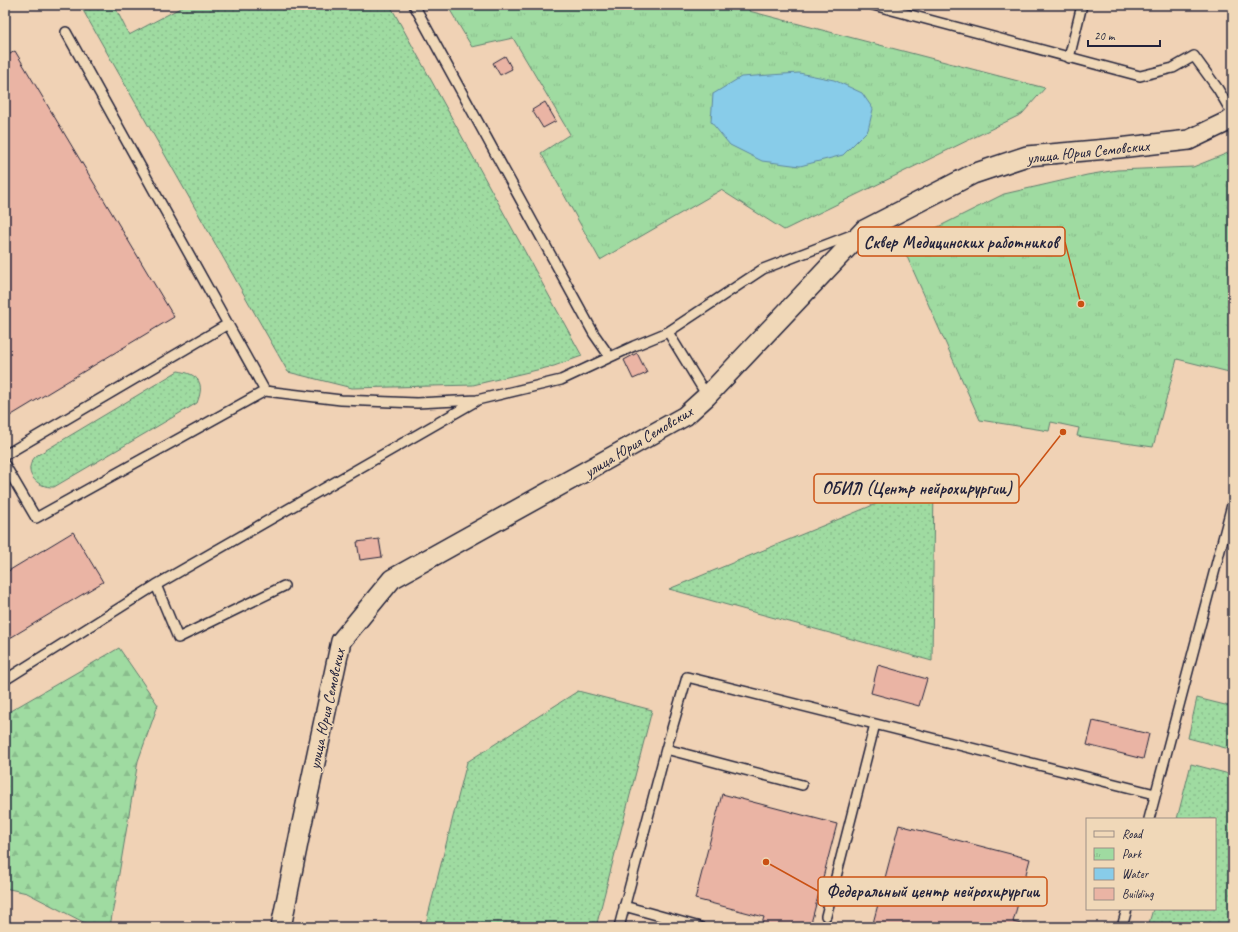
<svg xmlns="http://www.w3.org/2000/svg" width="1238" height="932" viewBox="0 0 1238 932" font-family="Caveat,sans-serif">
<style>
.grass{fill:url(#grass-dots);stroke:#607e6e}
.forest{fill:url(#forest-firs);stroke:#607e6e}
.park{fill:url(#park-tufts);stroke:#607e6e}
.water{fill:#88cce9;stroke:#5f88a3}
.building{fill:#eab4a4;stroke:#22223b}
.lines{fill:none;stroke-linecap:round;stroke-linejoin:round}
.service-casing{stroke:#22223b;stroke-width:12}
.minor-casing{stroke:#22223b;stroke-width:22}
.service{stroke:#f0d8b8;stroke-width:9}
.minor{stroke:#f0d8b8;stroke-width:19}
.labels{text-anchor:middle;stroke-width:3;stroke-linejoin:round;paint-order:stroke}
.street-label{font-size:16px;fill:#22223b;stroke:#f0d8b8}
.leader{fill:none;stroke:#ca5113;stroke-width:1.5}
.callout-dot{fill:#ca5113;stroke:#f0d8b8;stroke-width:1.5}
.callout{fill:#f0d8b8;stroke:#ca5113;stroke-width:1.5}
.callout-label{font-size:17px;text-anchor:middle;font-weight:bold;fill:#22223b}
</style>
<defs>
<pattern id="grass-dots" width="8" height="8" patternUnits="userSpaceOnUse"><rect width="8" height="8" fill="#9fdba1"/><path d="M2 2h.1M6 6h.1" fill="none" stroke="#89bc8c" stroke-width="1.8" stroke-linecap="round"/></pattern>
<pattern id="forest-firs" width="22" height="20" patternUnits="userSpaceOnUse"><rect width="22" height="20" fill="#9fdba1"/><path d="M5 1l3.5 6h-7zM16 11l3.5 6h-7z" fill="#89bc8c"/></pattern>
<pattern id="park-tufts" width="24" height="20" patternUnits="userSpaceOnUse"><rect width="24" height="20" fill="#9fdba1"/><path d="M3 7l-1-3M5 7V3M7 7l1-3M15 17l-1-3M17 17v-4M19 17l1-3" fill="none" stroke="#89bc8c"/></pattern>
</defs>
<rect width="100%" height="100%" fill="#f0d2b5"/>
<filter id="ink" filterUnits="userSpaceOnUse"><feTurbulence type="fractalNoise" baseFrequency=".025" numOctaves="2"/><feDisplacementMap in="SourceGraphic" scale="8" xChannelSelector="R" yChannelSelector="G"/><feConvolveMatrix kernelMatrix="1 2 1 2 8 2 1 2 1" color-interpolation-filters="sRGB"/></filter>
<g filter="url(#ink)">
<path class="grass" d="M 80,5 L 114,5 L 129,35 L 186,5 L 390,5 L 582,356 L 554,366 L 473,385 L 352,388 L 288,372 Z
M 178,371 C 199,374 205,383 197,403 L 54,487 C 36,488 21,471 36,456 Z
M 934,480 L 932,661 L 669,589 Z
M 578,691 L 652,710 L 596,927 L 425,927 L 467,762 Z
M 1197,698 L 1233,707 L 1233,750 L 1188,738 Z
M 1191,764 L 1233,775 L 1233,927 L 1148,927 L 1153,909 L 1215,909 L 1215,819 L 1177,819 Z"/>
<path class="forest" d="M 119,648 L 158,705 L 138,761 L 110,927 L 93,927 L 27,893 L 5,888 L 5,714 Z"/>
<path class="park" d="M 447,5 L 749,5 L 749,11 L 1045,88 L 1022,114 L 784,230 L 721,190 L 600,260 L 541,153 L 570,134 L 513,38 L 472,47 Z
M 1233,151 L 1233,373 L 1177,359 L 1153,447 L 1077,436 L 1079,428 L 1051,422 L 1049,431 L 980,420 L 904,250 L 906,243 L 1004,194 L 1087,175 L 1117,170 L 1193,167 Z"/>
<path class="water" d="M 799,73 L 834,80 L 862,93 L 873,109 L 868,130 L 843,155 L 800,166 L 762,161 L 730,145 L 711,122 L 713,94 L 741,77 Z"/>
<path class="building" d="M 15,51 L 174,317 L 5,419 L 5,57 Z
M 505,56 L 512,69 L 500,75 L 493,63 Z
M 545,102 L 556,121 L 543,128 L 532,110 Z
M 637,353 L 647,373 L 633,379 L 624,360 Z
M 73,532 L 103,582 L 5,641 L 5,573 Z
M 379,539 L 382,557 L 360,560 L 357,542 Z
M 878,665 L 927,679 L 919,706 L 871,693 Z
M 1093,721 L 1149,734 L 1143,759 L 1087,745 Z
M 722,794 L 837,824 L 810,927 L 794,925 L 794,927 L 761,927 L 764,917 L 695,899 Z
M 899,825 L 1030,859 L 1013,922 L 1032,927 L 872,927 Z"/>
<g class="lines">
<g class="service-casing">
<path id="service" d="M 414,5 L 594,334 L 610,357
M 873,5 L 1140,76 L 1173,68 L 1194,56 L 1218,89 L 1233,115
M 66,32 L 265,391
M 1069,58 L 1082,5
M 668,332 L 707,396
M 5,455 L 228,324
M 5,465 L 36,518 L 265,391 L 341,400 L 417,403 L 477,400 L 561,380 L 634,346 L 668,332 L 763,269 L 854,234
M 156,585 L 178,638 L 284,586
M 5,680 L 156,585 L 476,401
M 666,749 L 687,677 L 1155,794
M 1149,819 L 1233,501
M 624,906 L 700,927
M 826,916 L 875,724
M 619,927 L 666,749 L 802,785
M 1122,927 L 1127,909"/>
</g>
<g class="minor-casing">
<path id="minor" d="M 281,927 L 301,828 L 341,641 L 392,579 L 685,416 L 707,396 L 864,230 L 973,174 L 1027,156 L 1119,148 L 1189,140 L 1233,119"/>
</g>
<use href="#service" class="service"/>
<use href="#minor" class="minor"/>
</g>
</g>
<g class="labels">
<g class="street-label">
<text transform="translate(1088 151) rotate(-6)" y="6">улица Юрия Семовских</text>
<text transform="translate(638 441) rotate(-31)" y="6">улица Юрия Семовских</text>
<text transform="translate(326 709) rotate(-78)" y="6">улица Юрия Семовских</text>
</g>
</g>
<path class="leader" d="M1081 304L1065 242M1063 432L1019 488M766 862L818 891"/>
<g class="callout-dot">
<circle cx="1081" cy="304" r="4"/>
<circle cx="1063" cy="432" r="4"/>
<circle cx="766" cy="862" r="4"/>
</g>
<g class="callout">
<rect x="858" y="227" width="207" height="29" rx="4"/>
<rect x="814" y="474" width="205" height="29" rx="4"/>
<rect x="818" y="877" width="229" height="29" rx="4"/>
</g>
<g class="callout-label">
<text x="961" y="248">Сквер Медицинских работников</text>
<text x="917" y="494">ОБИЛ (Центр нейрохирургии)</text>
<text x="933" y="897">Федеральный центр нейрохирургии</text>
</g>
<rect width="1238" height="932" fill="none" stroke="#f0d8b8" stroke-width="20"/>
<rect x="10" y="10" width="1218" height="912" fill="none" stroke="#22223b" stroke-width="1.5" filter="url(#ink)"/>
<rect x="1086" y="818" width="130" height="92" fill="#f0d8b8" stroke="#9e8f86"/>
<rect x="1094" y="831" width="20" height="6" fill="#f0d8b8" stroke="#9e8f86"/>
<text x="1122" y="838" font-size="12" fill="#22223b">Road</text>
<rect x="1094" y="848" width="20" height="12" fill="url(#park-tufts)" stroke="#9e8f86"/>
<text x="1122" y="858" font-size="12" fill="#22223b">Park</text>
<rect x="1094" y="868" width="20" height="12" fill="#88cce9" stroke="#9e8f86"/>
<text x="1122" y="878" font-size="12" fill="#22223b">Water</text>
<rect x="1094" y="888" width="20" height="12" fill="#eab4a4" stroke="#9e8f86"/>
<text x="1122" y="898" font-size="12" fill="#22223b">Building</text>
<path d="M1088 40v6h72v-6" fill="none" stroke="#22223b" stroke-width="2"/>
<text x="1094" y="40" font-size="12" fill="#22223b" stroke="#f0d8b8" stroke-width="3" paint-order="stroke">20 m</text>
</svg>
